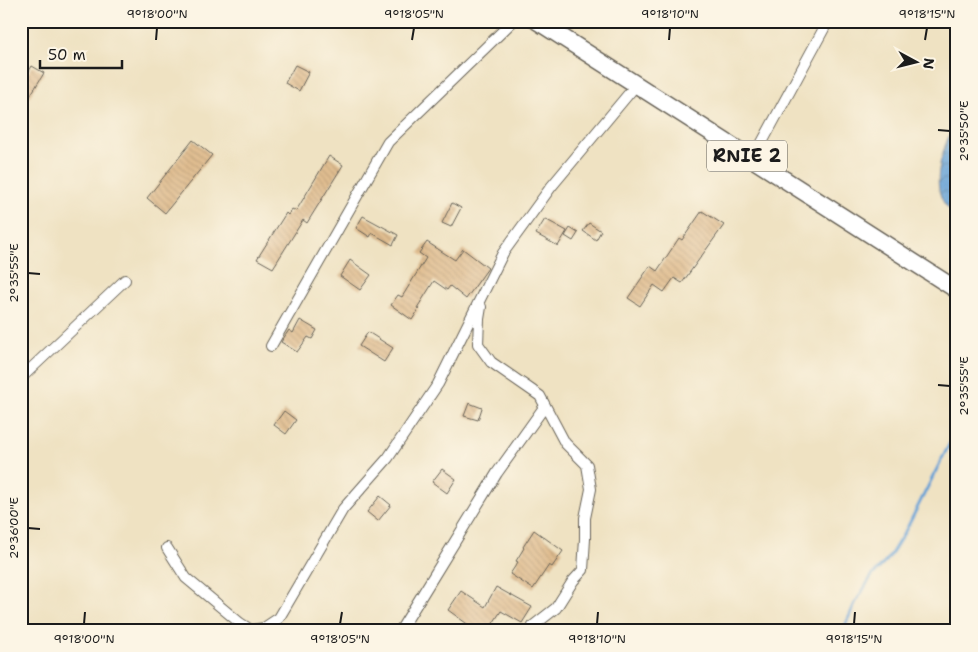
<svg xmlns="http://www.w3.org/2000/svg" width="978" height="652" viewBox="0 0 978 652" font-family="'Shantell Sans',sans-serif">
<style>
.water{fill:url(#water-waves);stroke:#405e78}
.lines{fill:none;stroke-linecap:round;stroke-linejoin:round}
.stream{stroke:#64a0d5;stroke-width:3}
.building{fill:url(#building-back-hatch)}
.minor-casing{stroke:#666156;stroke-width:12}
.primary-casing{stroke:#666156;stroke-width:19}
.minor{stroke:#fff;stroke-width:10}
.primary{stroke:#fff;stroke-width:16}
.ticks{fill:none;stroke:#1c1c1c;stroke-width:2}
.labels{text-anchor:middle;stroke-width:4;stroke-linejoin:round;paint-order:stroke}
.shield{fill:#fcf5e5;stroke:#5f5d58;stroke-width:1}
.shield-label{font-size:18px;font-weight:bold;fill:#1c1c1c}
.neatline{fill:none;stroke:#1c1c1c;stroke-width:2}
.ticks-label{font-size:12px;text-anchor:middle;fill:#1c1c1c}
</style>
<defs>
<pattern id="water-waves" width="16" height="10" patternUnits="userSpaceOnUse" patternTransform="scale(1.25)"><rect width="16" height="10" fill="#64a0d5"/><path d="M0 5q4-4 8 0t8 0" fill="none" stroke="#5282ac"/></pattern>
<pattern id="building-back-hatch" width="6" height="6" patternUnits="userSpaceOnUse" patternTransform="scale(1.25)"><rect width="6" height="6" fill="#e0bd90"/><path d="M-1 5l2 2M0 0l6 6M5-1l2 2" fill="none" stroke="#c0a27c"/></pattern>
</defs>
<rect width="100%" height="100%" fill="#fcf5e5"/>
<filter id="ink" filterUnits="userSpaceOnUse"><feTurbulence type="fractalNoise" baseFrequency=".02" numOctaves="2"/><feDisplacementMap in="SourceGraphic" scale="10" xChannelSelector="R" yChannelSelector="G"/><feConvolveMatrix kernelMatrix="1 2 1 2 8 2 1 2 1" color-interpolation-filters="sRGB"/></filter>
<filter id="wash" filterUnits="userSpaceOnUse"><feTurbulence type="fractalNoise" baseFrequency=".0096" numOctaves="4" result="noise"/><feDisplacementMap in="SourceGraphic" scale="20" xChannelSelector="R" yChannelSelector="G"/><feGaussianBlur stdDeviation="1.12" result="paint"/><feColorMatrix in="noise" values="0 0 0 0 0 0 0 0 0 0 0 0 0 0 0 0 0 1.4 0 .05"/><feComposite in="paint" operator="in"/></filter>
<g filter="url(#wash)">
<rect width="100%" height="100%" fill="#efe2c2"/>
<path class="water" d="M 957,119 L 957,215 C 923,197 943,145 957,119 Z"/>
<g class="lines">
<path class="stream" d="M 843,631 L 854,605 L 871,577 L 888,559 L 907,528 L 957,429"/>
</g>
<g id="blocks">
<path class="building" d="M 295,65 L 309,72 L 299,91 L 285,83 Z
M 32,66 L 44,73 L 27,101 L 21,98 L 21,84 Z
M 193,140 L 212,155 L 165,213 L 147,198 Z
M 329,156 L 343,165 L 307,223 L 303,220 L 273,268 L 257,259 L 286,213 L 288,215 L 292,209 L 296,211 Z
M 452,203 L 461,208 L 451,227 L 442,223 Z
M 702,211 L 724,225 L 682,283 L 674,278 L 664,292 L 654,285 L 640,306 L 628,298 L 650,266 L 657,271 L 679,238 L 682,240 Z
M 363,216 L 398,235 L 393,245 L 372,233 L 370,237 L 356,228 Z
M 545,219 L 567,231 L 558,246 L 536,234 Z
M 589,223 L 601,231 L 596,240 L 583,231 Z
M 570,228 L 578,233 L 573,241 L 565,236 Z
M 427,242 L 455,260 L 463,249 L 488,268 L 466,299 L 450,286 L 447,290 L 434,281 L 417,308 L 419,309 L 412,320 L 391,305 L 398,295 L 402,297 L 426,258 L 419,253 Z
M 350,260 L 371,275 L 360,290 L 340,276 Z
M 300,320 L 317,330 L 312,339 L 308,337 L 297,352 L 281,342 L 289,330 L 293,333 Z
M 368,332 L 393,348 L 384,362 L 359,346 Z
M 469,403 L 482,408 L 478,420 L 464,416 Z
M 284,411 L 296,420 L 286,434 L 274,425 Z
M 442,469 L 456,479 L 447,493 L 432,482 Z
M 380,496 L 391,505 L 378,521 L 367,512 Z
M 534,530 L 563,551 L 552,567 L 549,565 L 533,589 L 510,574 L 518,562 L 516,561 L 524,548 L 523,547 Z
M 496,587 L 532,607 L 522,623 L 501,611 L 488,631 L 477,631 L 448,610 L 461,591 L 485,607 Z"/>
</g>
</g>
<g filter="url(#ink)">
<use href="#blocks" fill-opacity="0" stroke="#666156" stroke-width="1"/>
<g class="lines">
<g class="minor-casing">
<path id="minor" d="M 753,159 L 828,21
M 481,307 L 479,319 L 478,344 L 491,362 L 540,396 L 565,443 L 587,465 L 591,489 L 585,518 L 585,539 L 583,570 L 573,581 L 556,608 L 533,626
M 271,346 L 388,142 L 513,21
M 21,378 L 125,280
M 167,548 L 186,578 L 240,623 L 251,630 L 264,628 L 279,618 L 343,509 L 388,458 L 438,384 L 503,253 L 551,187 L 636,85
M 400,631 L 497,473 L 545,406"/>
</g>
<g class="primary-casing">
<path id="primary" d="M 537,21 L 957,290"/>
</g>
<use href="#minor" class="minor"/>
<use href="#primary" class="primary"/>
</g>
</g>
<path class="ticks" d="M 156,40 L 157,28M 412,40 L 414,28M 669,40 L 670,28M 925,40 L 927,28M 938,130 L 950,131M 28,273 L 40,274M 938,385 L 950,386M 28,528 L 40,529M 84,624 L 85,612M 340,624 L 342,612M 597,624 L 598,612M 854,624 L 855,612"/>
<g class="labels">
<rect class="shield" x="707" y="140.5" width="80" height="31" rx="4"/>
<g class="shield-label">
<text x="747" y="162">RNIE 2</text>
</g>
</g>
<rect width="978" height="652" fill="none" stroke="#fcf5e5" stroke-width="55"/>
<g transform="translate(916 62) rotate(97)" stroke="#fcf5e5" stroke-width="4" paint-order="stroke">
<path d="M0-4L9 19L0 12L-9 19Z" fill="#1c1c1c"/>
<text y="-8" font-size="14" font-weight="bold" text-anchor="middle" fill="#1c1c1c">N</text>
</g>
<path d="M40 60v8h82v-8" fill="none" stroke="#1c1c1c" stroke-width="2.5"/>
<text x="48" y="60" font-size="15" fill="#1c1c1c" stroke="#fcf5e5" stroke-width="4" paint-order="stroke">50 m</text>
<rect x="28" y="28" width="922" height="596" class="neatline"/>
<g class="ticks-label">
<text x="157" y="18">9°18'00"N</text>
<text x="414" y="18">9°18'05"N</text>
<text x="670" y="18">9°18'10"N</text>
<text x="927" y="18">9°18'15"N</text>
<text transform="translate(964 131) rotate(-90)" y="4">2°35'50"E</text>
<text transform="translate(14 273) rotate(-90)" y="4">2°35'55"E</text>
<text transform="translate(964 386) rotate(-90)" y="4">2°35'55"E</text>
<text transform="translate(14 528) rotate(-90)" y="4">2°36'00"E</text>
<text x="84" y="643">9°18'00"N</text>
<text x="340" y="643">9°18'05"N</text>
<text x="597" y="643">9°18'10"N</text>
<text x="854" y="643">9°18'15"N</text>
</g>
</svg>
